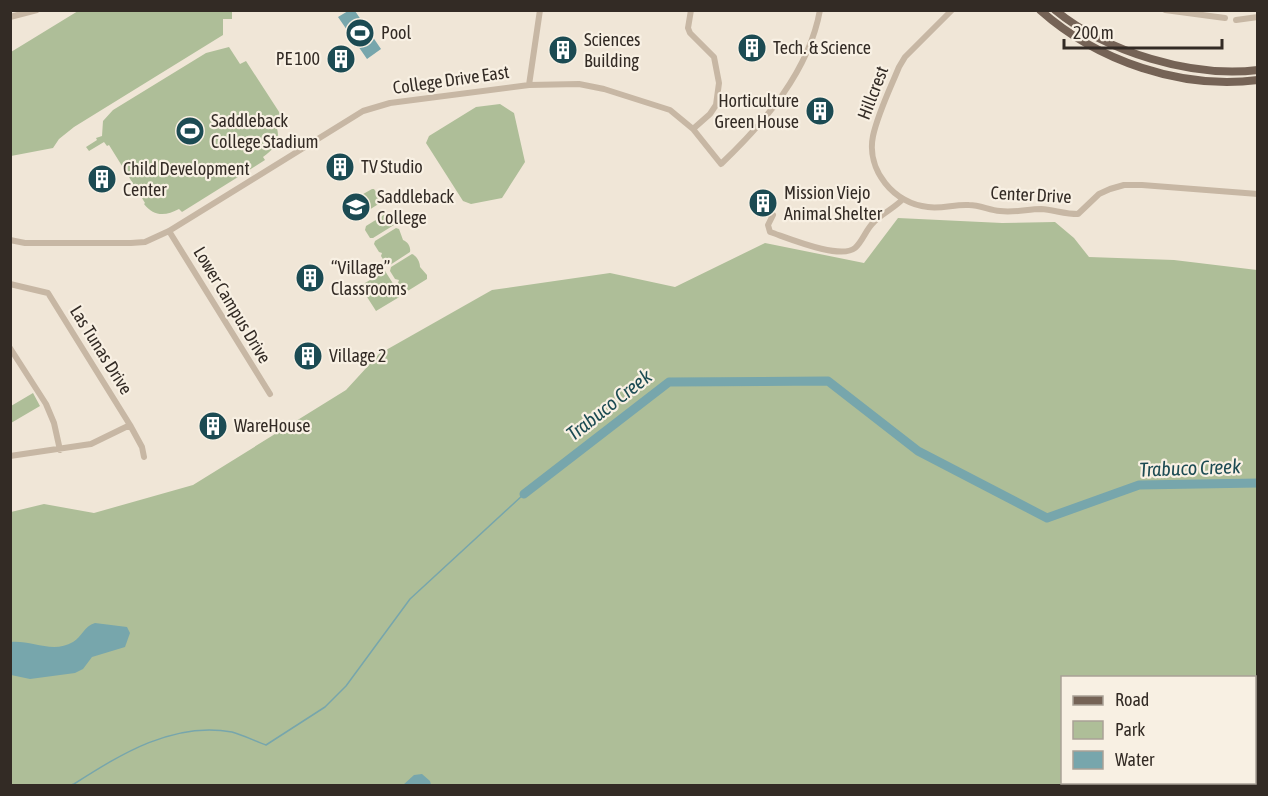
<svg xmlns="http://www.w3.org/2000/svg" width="1268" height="796" viewBox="0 0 1268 796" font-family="'Asap Condensed',sans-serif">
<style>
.green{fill:#aebe98;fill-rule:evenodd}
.water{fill:#77a6ac}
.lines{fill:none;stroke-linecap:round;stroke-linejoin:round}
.stream{stroke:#77a6ac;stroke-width:1.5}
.river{stroke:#77a6ac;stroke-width:9}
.minor{stroke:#c7b7a4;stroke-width:6}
.major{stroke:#756356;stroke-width:8}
.labels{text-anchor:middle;stroke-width:4.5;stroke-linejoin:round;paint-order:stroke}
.poi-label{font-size:18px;fill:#332b25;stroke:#f8f0e3;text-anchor:start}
.street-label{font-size:18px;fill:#332b25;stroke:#f8f0e3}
.water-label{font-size:20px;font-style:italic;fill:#1c4b53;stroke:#f8f0e3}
</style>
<rect width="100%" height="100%" fill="#f0e6d7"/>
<path class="green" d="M 78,11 L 232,11 L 232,19 L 223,19 L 223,35 L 74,127 L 59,139 L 53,148 L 11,156 L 11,52 Z
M 229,47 L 240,64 L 246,61 L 283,118 L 275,123 C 282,138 276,148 263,157 L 265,160 L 182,212 L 179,209 C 166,216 154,217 144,204 L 145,203 L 109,145 L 107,146 L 104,142 L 89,151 L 86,147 L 97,140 L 96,138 L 102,136 L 103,121 L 113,110 L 206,53 Z
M 500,104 L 514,113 L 525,162 L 502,198 L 471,204 L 463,201 L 426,143 L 429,136 L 476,107 Z
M 372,189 L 374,189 L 381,200 L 380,203 L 358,217 L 354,216 L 348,206 L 349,202 Z
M 387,213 C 391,215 394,221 394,225 L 373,238 L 370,238 L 365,230 L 366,226 Z
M 898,218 L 1002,223 L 1055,222 L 1074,238 L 1089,257 L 1174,260 L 1257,270 L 1257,785 L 11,785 L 11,512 L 44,504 L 94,513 L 193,485 L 346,390 L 379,354 L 492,290 L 610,273 L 675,287 L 765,243 L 864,263 ZM 1062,678 L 1254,678 L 1254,782 L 1062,782 Z
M 396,228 L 399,229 L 403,240 C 408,242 411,247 410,252 L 390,265 L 386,264 L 381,256 L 382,253 L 379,252 L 374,244 L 375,241 Z
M 412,254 C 417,256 420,262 420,267 L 427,275 L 427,279 L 406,292 L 403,291 L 398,283 L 399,280 L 395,279 L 390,271 L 391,267 Z
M 385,271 L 401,296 L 376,311 L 360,286 Z
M 33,393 L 40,406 L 11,423 L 11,406 Z"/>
<path class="water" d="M 348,11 L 355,11 L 381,49 L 367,59 L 338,17 Z
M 95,623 L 127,627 L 130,633 L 125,647 L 92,657 L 83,669 L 75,673 L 30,679 L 11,675 L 11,642 C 31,640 53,654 73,642 C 82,637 84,626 95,623 Z
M 422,774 L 430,781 L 431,785 L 403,785 L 414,775 Z"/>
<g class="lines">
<path class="stream" d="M 68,786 L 74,784 C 121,754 174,721 232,732 C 243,735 255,741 266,745 L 325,707 L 346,686 L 410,599 L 524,494"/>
<path class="river" d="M 524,494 L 669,382 L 828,381 L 918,451 L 1047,518 L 1139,485 L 1258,483"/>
<path class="minor" d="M 691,10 L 688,28 L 690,33 L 714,57 L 719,83 L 716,105 L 710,114 L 693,129
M 952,10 L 905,57 L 899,67 C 890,89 878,113 873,136 C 866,170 894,204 928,207 C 942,209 955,204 969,205 C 980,205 989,210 1000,211 C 1014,213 1028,209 1041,209 C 1054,210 1065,214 1078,214 L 1099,194 L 1110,189 L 1124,185 L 1142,185 L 1258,194
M 1165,10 L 1225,18
M 10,17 L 37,10
M 1236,20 L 1258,17
M 529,85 L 540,10
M 773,215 L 768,225 L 770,232 C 788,238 840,260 855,248 C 863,241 866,229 874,222 C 883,213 893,209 903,199
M 169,231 L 270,394
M 10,240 L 25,243 L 131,243 L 145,242 L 169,231 L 363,111 L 390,103 L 529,85 L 579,84 L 604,89 L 670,110 L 693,129 L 721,164 C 765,122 809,71 820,10
M 10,284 L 48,293 L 130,425 L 142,447 L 144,457
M 10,348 L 46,404 L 54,423 L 60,450
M 10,456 L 91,444 L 130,425"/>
<path class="major" d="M 1040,10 C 1097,61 1182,90 1258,80
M 1055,10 C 1106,52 1192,78 1258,70"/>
</g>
<defs>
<g id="stadium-disc" transform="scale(1.5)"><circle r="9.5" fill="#1c4b53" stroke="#f8f0e3"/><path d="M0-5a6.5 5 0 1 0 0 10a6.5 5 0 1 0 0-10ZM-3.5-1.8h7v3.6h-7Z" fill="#fff"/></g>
<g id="building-disc" transform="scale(1.5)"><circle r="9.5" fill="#1c4b53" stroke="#f8f0e3"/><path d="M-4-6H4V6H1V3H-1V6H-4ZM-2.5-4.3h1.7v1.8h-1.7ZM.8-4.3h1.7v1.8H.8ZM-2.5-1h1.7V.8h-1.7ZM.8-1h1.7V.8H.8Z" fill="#fff"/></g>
<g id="university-disc" transform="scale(1.5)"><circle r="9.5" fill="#1c4b53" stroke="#f8f0e3"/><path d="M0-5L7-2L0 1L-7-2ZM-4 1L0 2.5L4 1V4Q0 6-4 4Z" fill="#fff"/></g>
</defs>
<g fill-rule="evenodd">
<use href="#stadium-disc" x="360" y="33"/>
<use href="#building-disc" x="752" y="48"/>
<use href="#building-disc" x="563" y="50"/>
<use href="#building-disc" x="341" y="59"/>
<use href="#building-disc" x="820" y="111"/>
<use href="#stadium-disc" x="190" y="131"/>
<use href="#building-disc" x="340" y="167"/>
<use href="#building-disc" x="102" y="179"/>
<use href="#building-disc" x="763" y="203"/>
<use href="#university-disc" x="356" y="207"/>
<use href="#building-disc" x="310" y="278"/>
<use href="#building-disc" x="308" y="356"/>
<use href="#building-disc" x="213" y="426"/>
</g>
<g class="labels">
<g class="poi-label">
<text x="381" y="39">Pool</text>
<text x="584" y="46">Sciences<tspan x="584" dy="21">Building</tspan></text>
<text x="773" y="54">Tech. &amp; Science</text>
<text x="320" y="65" text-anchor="end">PE 100</text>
<text x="799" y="107" text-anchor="end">Horticulture<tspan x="799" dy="21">Green House</tspan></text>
<text x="211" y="127">Saddleback<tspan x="211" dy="21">College Stadium</tspan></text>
<text x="361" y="173">TV Studio</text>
<text x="123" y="175">Child Development<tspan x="123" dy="21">Center</tspan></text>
<text x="784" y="199">Mission Viejo<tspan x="784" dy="21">Animal Shelter</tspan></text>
<text x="377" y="203">Saddleback<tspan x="377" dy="21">College</tspan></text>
<text x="331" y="274">“Village”<tspan x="331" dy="21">Classrooms</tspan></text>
<text x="329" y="362">Village 2</text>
<text x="234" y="432">WareHouse</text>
</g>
<g class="street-label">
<text transform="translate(451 80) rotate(-8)" y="6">College Drive East</text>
<text transform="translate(873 93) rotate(-69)" y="6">Hillcrest</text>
<text transform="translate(1031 195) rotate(3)" y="6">Center Drive</text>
<text transform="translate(232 305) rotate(59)" y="6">Lower Campus Drive</text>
<text transform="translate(101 350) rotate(58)" y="6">Las Tunas Drive</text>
</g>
<g class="water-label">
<text transform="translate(609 405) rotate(-38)" y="7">Trabuco Creek</text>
<text transform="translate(1190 468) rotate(-2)" y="7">Trabuco Creek</text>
</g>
</g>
<rect width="1268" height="796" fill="none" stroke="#332b25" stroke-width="24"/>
<rect x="1061" y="676" width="195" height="108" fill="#f8f0e3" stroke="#a9a197" stroke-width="1.5"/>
<rect x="1073" y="696" width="30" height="9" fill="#756356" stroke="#a9a197" stroke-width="1.5"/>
<text x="1115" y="706" font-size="18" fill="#332b25">Road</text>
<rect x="1073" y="721" width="30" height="18" fill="#aebe98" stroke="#a9a197" stroke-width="1.5"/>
<text x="1115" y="736" font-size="18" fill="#332b25">Park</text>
<rect x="1073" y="751" width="30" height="18" fill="#77a6ac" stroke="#a9a197" stroke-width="1.5"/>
<text x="1115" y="766" font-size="18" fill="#332b25">Water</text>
<path d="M1064 39v9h158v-9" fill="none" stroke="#332b25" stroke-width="3"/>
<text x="1073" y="39" font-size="18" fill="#332b25" stroke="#f8f0e3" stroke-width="4.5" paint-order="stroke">200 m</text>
</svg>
